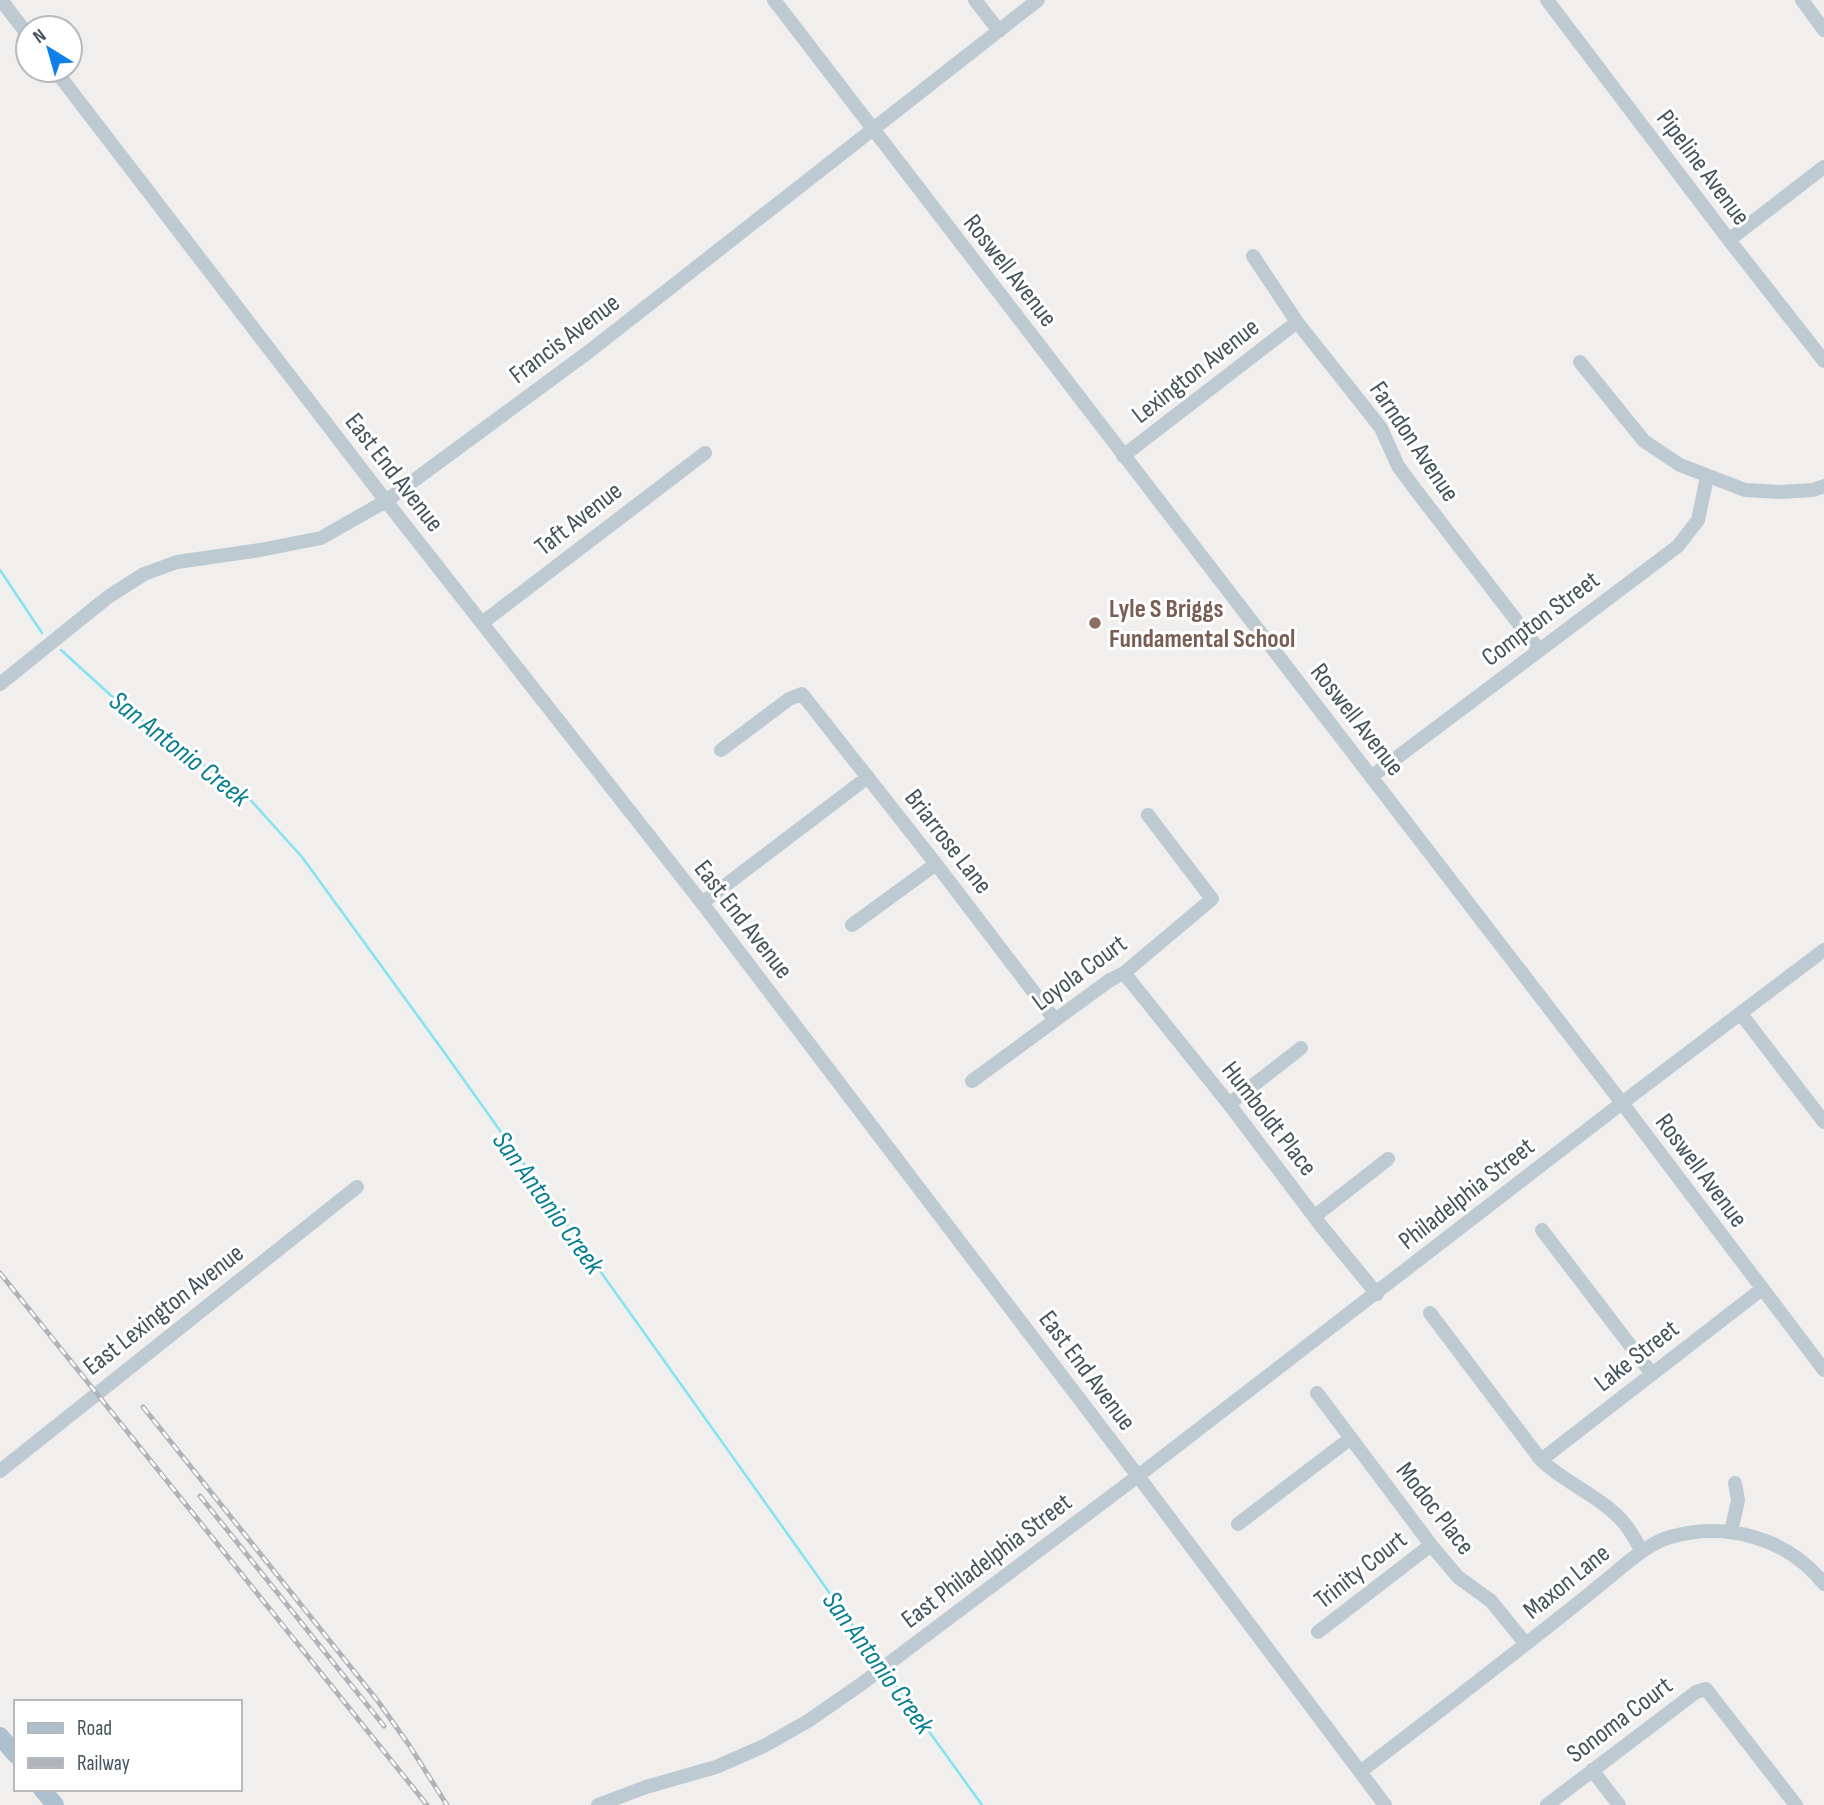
<svg xmlns="http://www.w3.org/2000/svg" width="1824" height="1805" viewBox="0 0 1824 1805" font-family="'Sofia Sans Condensed',sans-serif">
<style>
.lines{fill:none;stroke-linecap:round;stroke-linejoin:round}
.stream{stroke:#84e3f0;stroke-width:2.5}
.minor{stroke:#bdcad1;stroke-width:14}
.major{stroke:#acc0cf;stroke-width:18}
.rail-casing{stroke:#b0b4b9;stroke-width:5}
.rail{stroke:#fff;stroke-width:2.5;stroke-dasharray:8;stroke-linecap:butt}
.education-dot{fill:#8d6e63;stroke:#fff;stroke-width:2.5}
.labels{text-anchor:middle;stroke-width:6;stroke-linejoin:round;paint-order:stroke}
.street-label{font-size:26px;fill:#45535c;stroke:#fff}
.education-label{font-size:26px;font-weight:bold;fill:#785e54;stroke:#fff;text-anchor:start}
.water-label{font-size:28px;font-style:italic;fill:#077f90;stroke:#fff}
</style>
<rect width="100%" height="100%" fill="#f1eeee"/>
<g class="lines">
<path class="stream" d="M 0,570 L 42,633
M 61,650 L 116,700 L 165,738 L 245,794 L 302,857 L 444,1052 L 881,1665
M 887,1673 L 982,1805"/>
<path class="minor" d="M 1,0 L 28,35
M 774,0 L 1622,1103 L 1824,1370
M 975,0 L 999,31
M 1547,0 L 1729,240 L 1824,361
M 1802,0 L 1824,30
M 55,70 L 386,501 L 702,903 L 1138,1476 L 1385,1805
M 1729,240 L 1824,167
M 1253,256 L 1297,322 L 1381,428 L 1398,466 L 1415,489 L 1539,650
M 1580,362 L 1644,441 L 1680,465 L 1745,490 L 1780,492 L 1813,490 L 1824,486
M 1123,456 L 1297,322
M 482,623 L 705,453
M 0,684 L 108,597 L 144,574 L 177,562 L 260,550 L 321,538 L 386,501 L 587,353 L 1038,0
M 721,750 L 789,699 L 802,694 L 936,864 L 1055,1020
M 1371,777 L 1678,546 L 1698,520 L 1707,477
M 702,903 L 868,777
M 852,925 L 936,864
M 1124,973 L 1229,1104 L 1322,1227 L 1377,1294
M 1741,1014 L 1824,1122
M 972,1081 L 1110,980 L 1124,973 L 1212,899 L 1148,815
M 1229,1104 L 1301,1048
M 1315,1216 L 1388,1159
M 1542,1230 L 1652,1374
M 1430,1313 L 1541,1460 C 1565,1483 1603,1498 1624,1523 C 1631,1531 1636,1542 1642,1551
M 1317,1393 L 1431,1545 L 1458,1577 L 1491,1601 L 1526,1644
M 1541,1460 L 1762,1289
M 0,1471 L 357,1187
M 1238,1524 L 1351,1438
M 1731,1532 L 1738,1500 L 1735,1483
M 1318,1632 L 1431,1545
M 1592,1770 L 1619,1805
M 1360,1772 C 1427,1721 1493,1670 1559,1618 C 1578,1603 1598,1587 1617,1571 C 1633,1558 1650,1543 1670,1537 C 1726,1521 1788,1538 1824,1584
M 598,1805 L 646,1787 L 716,1767 L 764,1746 L 808,1721 L 860,1685 L 1138,1476 L 1622,1103 L 1824,950
M 1547,1805 L 1696,1692 L 1706,1689 L 1796,1805"/>
<path class="major" d="M 0,1736 L 16,1755
M 42,1789 L 55,1805"/>
<g class="rail-casing">
<path id="rail" d="M 0,1273 L 427,1805
M 143,1407 L 377,1700 L 409,1745 L 447,1805
M 200,1496 L 384,1726"/>
</g>
<use href="#rail" class="rail"/>
</g>
<circle class="education-dot" cx="1095" cy="623" r="7"/>
<g class="labels">
<g class="street-label">
<text transform="translate(1704 167) rotate(53)" y="9">Pipeline Avenue</text>
<text transform="translate(1011 270) rotate(52)" y="9">Roswell Avenue</text>
<text transform="translate(564 338) rotate(-37)" y="9">Francis Avenue</text>
<text transform="translate(1195 370) rotate(-38)" y="9">Lexington Avenue</text>
<text transform="translate(1415 441) rotate(56)" y="9">Farndon Avenue</text>
<text transform="translate(395 472) rotate(52)" y="9">East End Avenue</text>
<text transform="translate(578 518) rotate(-38)" y="9">Taft Avenue</text>
<text transform="translate(1540 618) rotate(-37)" y="9">Compton Street</text>
<text transform="translate(1358 719) rotate(52)" y="9">Roswell Avenue</text>
<text transform="translate(949 841) rotate(52)" y="9">Briarrose Lane</text>
<text transform="translate(744 919) rotate(52)" y="9">East End Avenue</text>
<text transform="translate(1079 972) rotate(-36)" y="9">Loyola Court</text>
<text transform="translate(1270 1118) rotate(52)" y="9">Humboldt Place</text>
<text transform="translate(1702 1170) rotate(53)" y="9">Roswell Avenue</text>
<text transform="translate(1466 1193) rotate(-38)" y="9">Philadelphia Street</text>
<text transform="translate(163 1309) rotate(-38)" y="9">East Lexington Avenue</text>
<text transform="translate(1636 1355) rotate(-38)" y="9">Lake Street</text>
<text transform="translate(1088 1370) rotate(53)" y="9">East End Avenue</text>
<text transform="translate(1436 1508) rotate(52)" y="9">Modoc Place</text>
<text transform="translate(986 1560) rotate(-37)" y="9">East Philadelphia Street</text>
<text transform="translate(1360 1569) rotate(-38)" y="9">Trinity Court</text>
<text transform="translate(1566 1581) rotate(-39)" y="9">Maxon Lane</text>
<text transform="translate(1619 1719) rotate(-37)" y="9">Sonoma Court</text>
</g>
<g class="education-label">
<text x="1109" y="617">Lyle S Briggs<tspan x="1109" dy="30">Fundamental School</tspan></text>
</g>
<g class="water-label">
<text transform="translate(180 748) rotate(38)" y="10">San Antonio Creek</text>
<text transform="translate(549 1202) rotate(54)" y="10">San Antonio Creek</text>
<text transform="translate(879 1662) rotate(54)" y="10">San Antonio Creek</text>
</g>
</g>
<rect x="14" y="1700" width="228" height="91" fill="#ffffff" stroke="#b5babe" stroke-width="2"/>
<rect x="28" y="1723" width="35" height="10" fill="#acc0cf" stroke="#b5babe" stroke-width="2"/>
<text x="77" y="1735" font-size="21" fill="#45535c">Road</text>
<rect x="28" y="1758" width="35" height="10" fill="#b0b4b9" stroke="#b5babe" stroke-width="2"/>
<text x="77" y="1770" font-size="21" fill="#45535c">Railway</text>
<g transform="translate(49 49) rotate(323)"><circle r="33" fill="#ffffff" stroke="#b5babe" stroke-width="2"/>
<path d="M0-5L12 26L0 18L-12 26Z" fill="#0f80e9"/>
<text y="-10" font-size="19" font-weight="bold" text-anchor="middle" fill="#45535c">N</text>
</g>
</svg>
